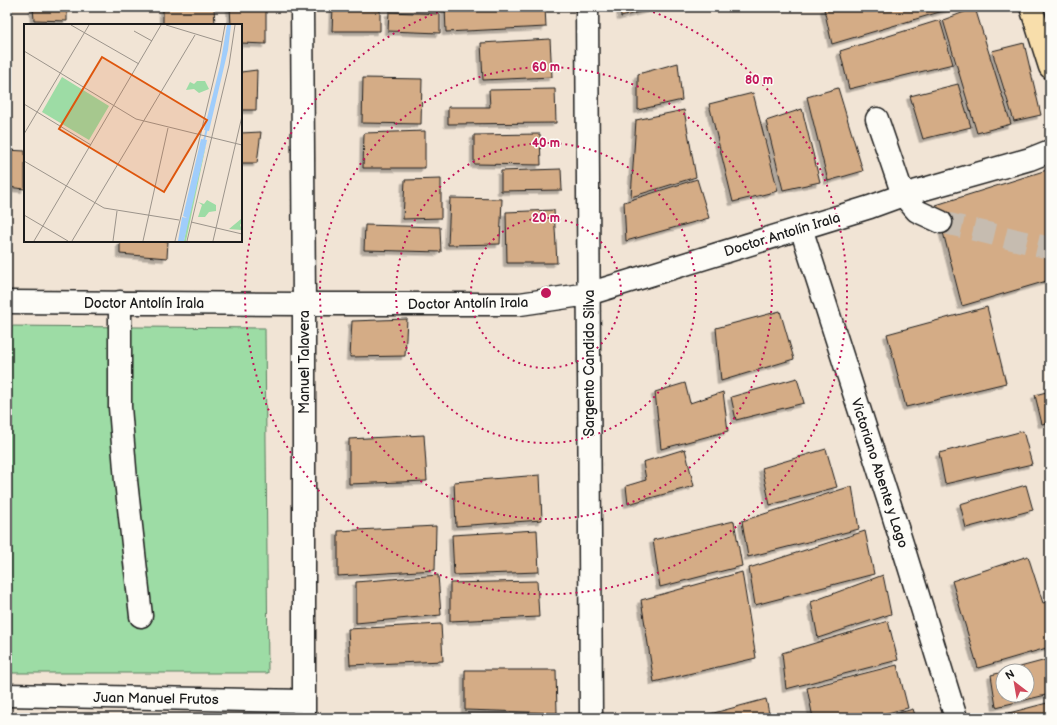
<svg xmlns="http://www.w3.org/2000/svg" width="1057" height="725" viewBox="0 0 1057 725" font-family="'Balsamiq Sans',sans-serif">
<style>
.green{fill:#9ddca5;stroke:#5c7c60}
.building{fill:#d4ac86;stroke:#1c1c1c;filter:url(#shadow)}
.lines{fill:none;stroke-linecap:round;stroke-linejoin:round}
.minor-tunnel{stroke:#c6bcb0;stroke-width:22;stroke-dasharray:22 11;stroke-linecap:butt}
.minor-casing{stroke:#1c1c1c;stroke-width:25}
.highway-casing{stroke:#1c1c1c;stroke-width:25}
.minor{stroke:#fdfcf7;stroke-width:22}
.highway{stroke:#f8deab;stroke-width:22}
.ring{fill:none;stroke:#c2185b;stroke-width:2;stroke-dasharray:2 4}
.labels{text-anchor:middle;stroke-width:3;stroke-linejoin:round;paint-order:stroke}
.street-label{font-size:14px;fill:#1c1c1c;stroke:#fdfcf7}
.inset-river{fill:none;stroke:#a0cdfb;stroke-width:2}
.inset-road{fill:none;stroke:#9c948b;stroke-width:1}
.view{fill:#de560d;fill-opacity:0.15;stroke:#de560d;stroke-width:2}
.inset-edge{fill:none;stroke:#1c1c1c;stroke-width:2}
.centre{fill:#c2185b;stroke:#fdfcf7;stroke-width:2}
.ring-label{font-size:12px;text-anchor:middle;font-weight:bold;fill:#c2185b;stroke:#fdfcf7;stroke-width:3;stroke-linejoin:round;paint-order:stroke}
</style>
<defs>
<filter id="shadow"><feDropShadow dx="-3.5" dy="3.5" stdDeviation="0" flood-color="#0004"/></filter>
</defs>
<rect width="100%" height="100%" fill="#f1e4d5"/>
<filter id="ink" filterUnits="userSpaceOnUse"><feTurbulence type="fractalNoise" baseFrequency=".025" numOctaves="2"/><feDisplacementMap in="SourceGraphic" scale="8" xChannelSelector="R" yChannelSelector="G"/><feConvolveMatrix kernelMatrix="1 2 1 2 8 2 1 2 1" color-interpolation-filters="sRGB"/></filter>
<g filter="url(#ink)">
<path class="green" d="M 7,326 L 265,328 L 268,673 L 7,673 Z"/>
<path class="building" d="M 33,7 L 67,7 L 67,21 L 34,20 Z
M 163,7 L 214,7 L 215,25 L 163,25 Z
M 230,7 L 266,7 L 266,44 L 241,43 L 241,25 L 231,25 Z
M 333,7 L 380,7 L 380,31 L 332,31 Z
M 445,7 L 545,7 L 546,27 L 446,32 Z
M 620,7 L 658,7 L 621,17 Z
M 829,7 L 953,7 L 953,8 L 832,44 L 824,9 Z
M 975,8 L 1011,124 L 977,133 L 943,20 Z
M 389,12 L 440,14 L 440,33 L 388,31 Z
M 940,20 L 953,64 L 849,89 L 840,51 Z
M 550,39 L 552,77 L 483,80 L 481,43 Z
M 1024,43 L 1041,115 L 1014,121 L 992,51 Z
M 678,63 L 682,100 L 638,110 L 638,74 Z
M 257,70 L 256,110 L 241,110 L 241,72 Z
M 363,78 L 422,79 L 421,124 L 362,123 Z
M 958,84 L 971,127 L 923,139 L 910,96 Z
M 838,88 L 863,171 L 828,181 L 807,97 Z
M 555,89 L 556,123 L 448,124 L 448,107 L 490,107 L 489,90 Z
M 753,93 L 778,191 L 733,202 L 709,104 Z
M 802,109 L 820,182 L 783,190 L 766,121 Z
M 684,110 L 696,177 L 631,197 L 636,120 Z
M 425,131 L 425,168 L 363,168 L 364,133 Z
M 261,132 L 257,163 L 241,163 L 241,133 Z
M 540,134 L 541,165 L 474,164 L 474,135 Z
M 7,150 L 25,151 L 25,189 L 7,187 Z
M 561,169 L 562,190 L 501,191 L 501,171 Z
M 1050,169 L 1050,280 L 962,306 L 936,205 Z
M 441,179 L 441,218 L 403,219 L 405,180 Z
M 697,179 L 709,218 L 626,241 L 624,202 Z
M 450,198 L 502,199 L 500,244 L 448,245 Z
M 554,210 L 557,263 L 507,263 L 506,212 Z
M 365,225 L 440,227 L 441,252 L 364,250 Z
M 120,241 L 168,241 L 167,258 L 120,254 Z
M 987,307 L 1006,383 L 906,407 L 887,334 Z
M 780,311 L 794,359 L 721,381 L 716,328 Z
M 407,319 L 405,356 L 350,357 L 352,321 Z
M 797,378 L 804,403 L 736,420 L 731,397 Z
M 685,383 L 690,403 L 723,392 L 728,431 L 661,449 L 655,392 Z
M 1050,391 L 1050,422 L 1042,424 L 1035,395 Z
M 1023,431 L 1032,464 L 945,484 L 939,453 Z
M 424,435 L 427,481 L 349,484 L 349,439 Z
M 685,449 L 694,486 L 628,504 L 626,486 L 646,480 L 643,462 Z
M 826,449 L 837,487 L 770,505 L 762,468 Z
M 540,475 L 542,520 L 456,526 L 454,482 Z
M 1026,485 L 1033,510 L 966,528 L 960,504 Z
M 852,486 L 859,529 L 748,557 L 742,521 Z
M 734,521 L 742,566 L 660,587 L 653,540 Z
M 436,526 L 435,570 L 338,576 L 338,531 Z
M 537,530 L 539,572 L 454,575 L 452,535 Z
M 865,531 L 874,574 L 755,605 L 749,568 Z
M 1028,556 L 1043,603 L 1050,601 L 1050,647 L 978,668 L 952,581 Z
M 742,572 L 756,658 L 654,682 L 641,600 Z
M 438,575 L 441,615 L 356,623 L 356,582 Z
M 883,575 L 891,614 L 818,638 L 811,602 Z
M 537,581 L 539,617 L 450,621 L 450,583 Z
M 888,621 L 898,660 L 786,689 L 782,653 Z
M 441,624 L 443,661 L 350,665 L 348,629 Z
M 1050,659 L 1050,694 L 996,707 L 991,675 L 1003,672 L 1003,695 L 1027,695 L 1027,671 L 1005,671 Z
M 897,665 L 908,708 L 865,718 L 813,718 L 807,688 Z
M 465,670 L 556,670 L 557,713 L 465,710 Z
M 766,699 L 770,718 L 695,718 Z
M 1047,703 L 1050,718 L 1010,718 L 1009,713 Z
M 913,709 L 916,718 L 882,718 Z"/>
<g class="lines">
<path class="minor-tunnel" d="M 941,222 L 1050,248"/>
<g class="minor-casing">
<path id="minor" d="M 302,7 L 304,304 L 304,718
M 587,7 L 591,718
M 877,119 L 903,195 L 917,211 L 941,222
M 801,228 L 891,508 L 956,718
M 7,302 L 304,304 L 520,304 L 588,294 L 870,207 L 903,195 L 1030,159 L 1050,151
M 120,302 L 120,407 L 126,481 L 141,616
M 7,695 L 304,701"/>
</g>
<g class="highway-casing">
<path id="highway" d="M 1031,7 L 1050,67"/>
</g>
<use href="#minor" class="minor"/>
<use href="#highway" class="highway"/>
</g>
</g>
<g class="ring">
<circle cx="546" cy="293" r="75"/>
<circle cx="546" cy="293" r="150"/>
<circle cx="546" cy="293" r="226"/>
<path d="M642 8A301 301 0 1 1 450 8"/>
</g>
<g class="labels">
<g class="street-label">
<text transform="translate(782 234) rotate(-17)" y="5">Doctor Antolín Irala</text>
<text x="144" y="308">Doctor Antolín Irala</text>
<text transform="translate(468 303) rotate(-1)" y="5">Doctor Antolín Irala</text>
<text transform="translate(304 362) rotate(-90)" y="5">Manuel Talavera</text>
<text transform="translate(589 363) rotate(-90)" y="5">Sargento Candido Silva</text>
<text transform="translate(880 473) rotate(72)" y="5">Victoriano Abente y Lago</text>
<text transform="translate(156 698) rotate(1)" y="5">Juan Manuel Frutos</text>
</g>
</g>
<g transform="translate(24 24)">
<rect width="218" height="218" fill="#f1e4d5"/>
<path d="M 38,53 L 85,82 L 65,116 L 18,88 ZM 173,57 L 181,57 L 185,65 L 175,69 L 170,65 L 162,66 L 166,58 L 170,60 ZM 183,116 L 162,217 L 160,217 L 164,195 ZM 183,176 L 192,181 L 192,187 L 185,188 L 181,193 L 174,193 L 178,181 L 174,178 L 180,180 ZM 218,190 L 218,198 L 216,201 L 218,206 L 205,205 L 217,195 Z" fill="#9ddca5"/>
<path d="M 203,1 L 207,1 L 204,26 L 185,107 L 180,106 L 196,42 ZM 177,115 L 183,116 L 160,217 L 154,217 L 158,193 L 163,194 L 159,192 Z" fill="#a0cdfb"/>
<path class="inset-river" d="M 179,121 L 184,100"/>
<path class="inset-road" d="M 47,1 L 115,40M 142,1 L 198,18M 110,7 L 128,17M 0,27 L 112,95 L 218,121M 0,80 L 67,121M 0,110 L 65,1M 0,137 L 80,184 L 155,196M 0,191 L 44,217M 167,198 L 218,210M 10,217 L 137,1M 48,217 L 171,11M 89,217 L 93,187M 119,217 L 144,104M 151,217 L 196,29 L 201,1M 163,217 L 205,41 L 211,1M 189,217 L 218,92"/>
<path class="view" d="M 78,33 L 183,96 L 140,168 L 35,105 Z"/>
<rect width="218" height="218" class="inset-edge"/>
</g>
<circle cx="546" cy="293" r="6" class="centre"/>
<g class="ring-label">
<text x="546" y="71">60 m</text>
<text x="759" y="84">80 m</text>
<text x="546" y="147">40 m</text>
<text x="546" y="222">20 m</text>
</g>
<rect width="1057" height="725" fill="none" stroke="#fdfcf7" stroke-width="24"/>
<rect x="12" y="12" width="1033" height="701" fill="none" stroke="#1c1c1c" stroke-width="1.5" filter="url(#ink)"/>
<g transform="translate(1015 683) rotate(329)"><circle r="19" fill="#fdfcf7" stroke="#a3a29f"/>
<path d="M0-3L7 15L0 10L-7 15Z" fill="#d1495b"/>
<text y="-6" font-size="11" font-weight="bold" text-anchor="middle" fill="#1c1c1c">N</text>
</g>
</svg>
